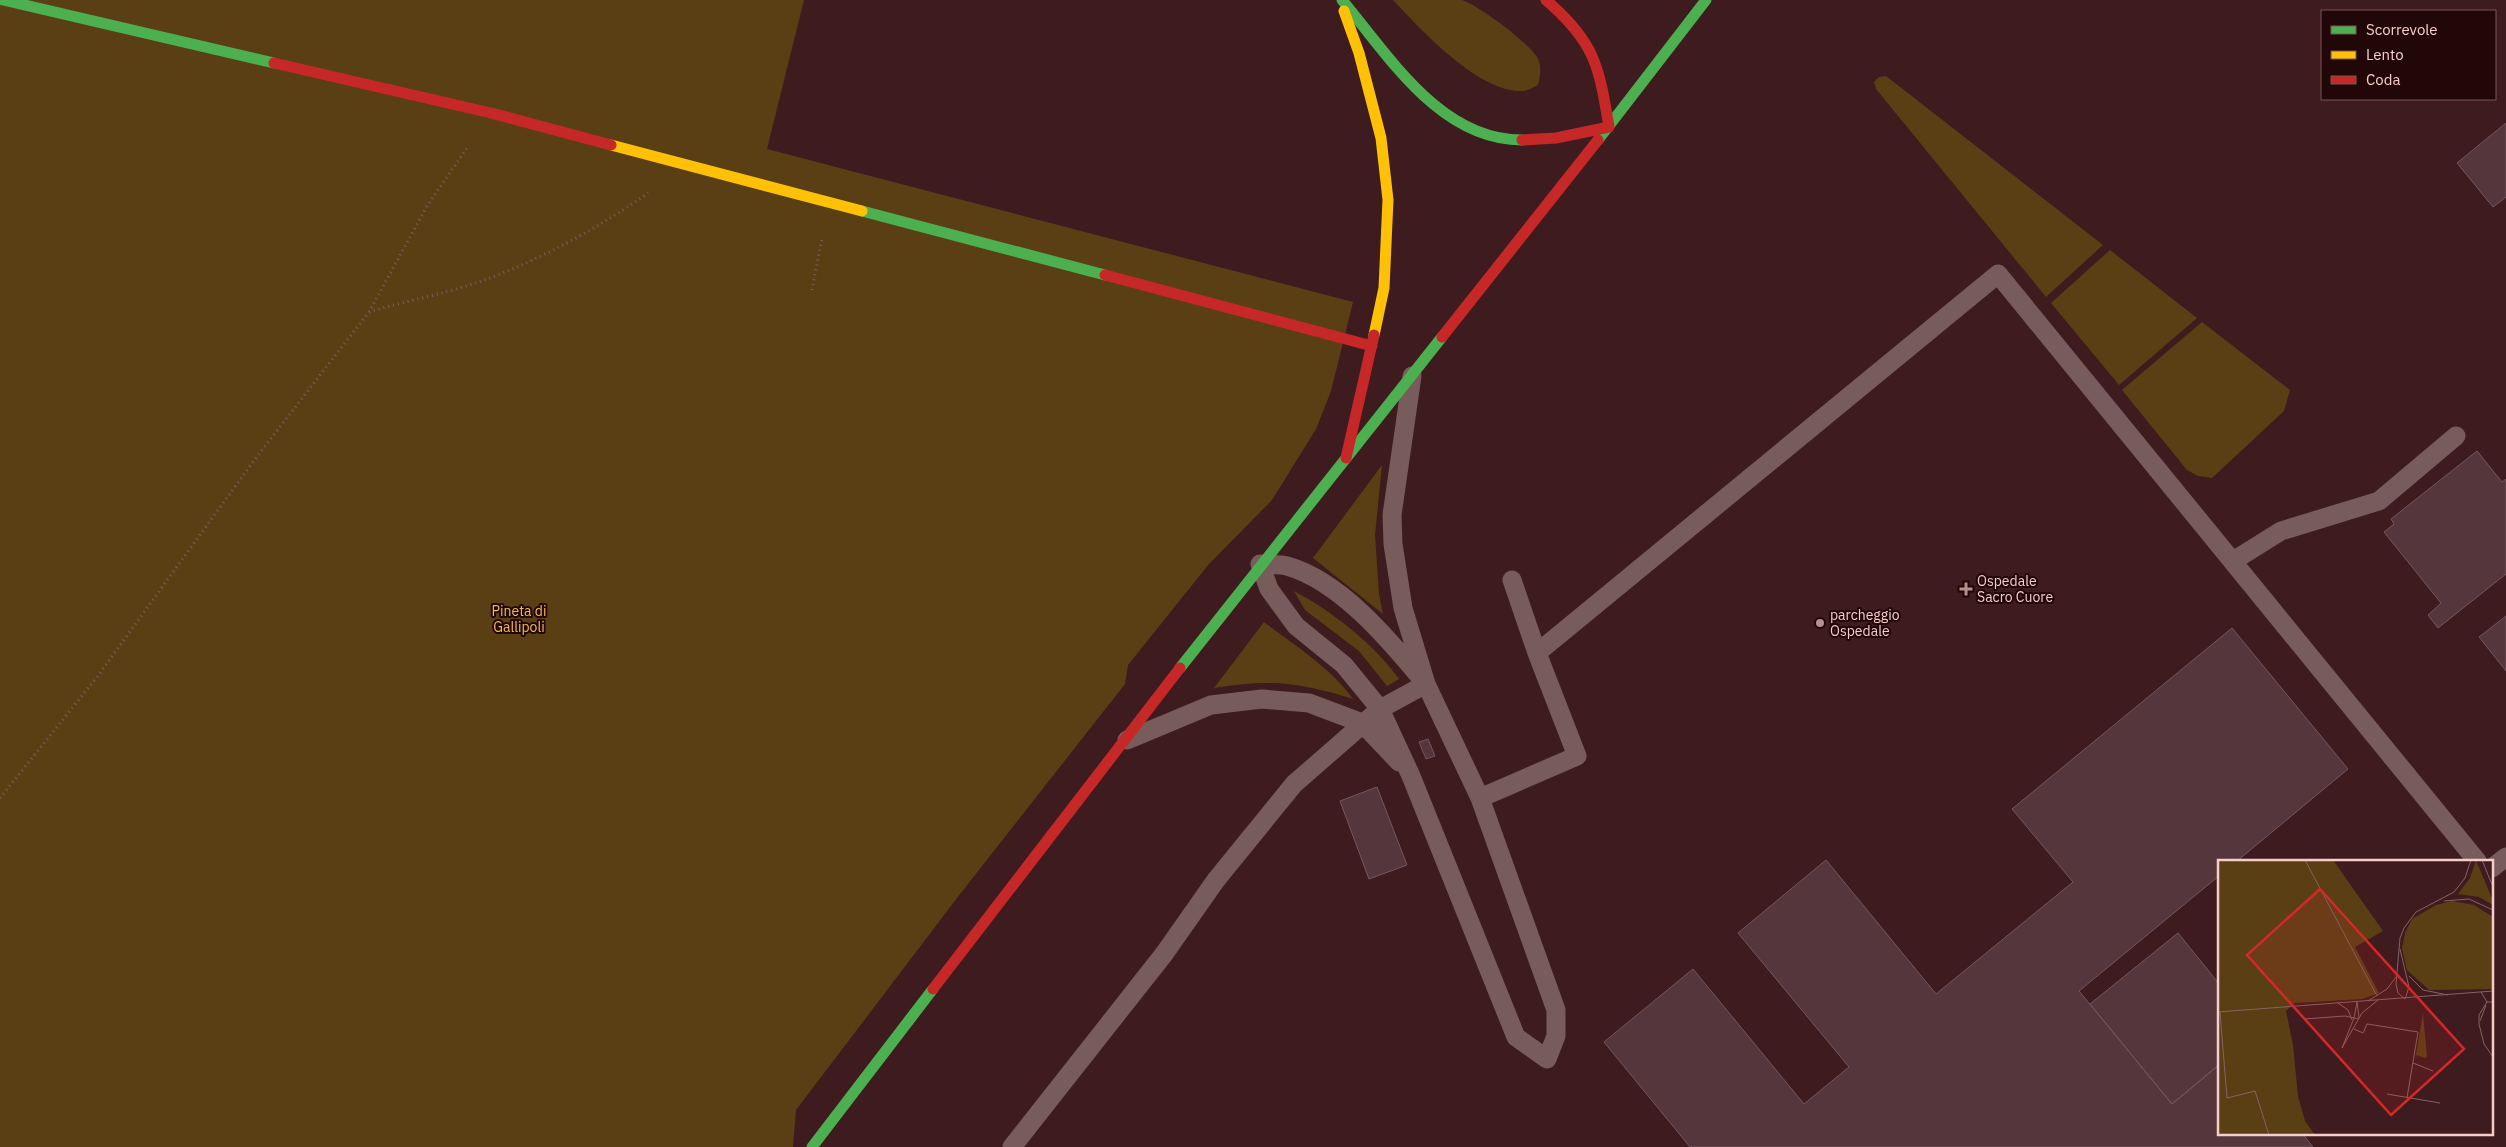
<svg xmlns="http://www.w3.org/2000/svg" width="2506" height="1147" viewBox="0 0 2506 1147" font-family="'IBM Plex Sans',sans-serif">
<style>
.green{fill:#5a3f14}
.building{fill:#54363c;stroke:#74575c}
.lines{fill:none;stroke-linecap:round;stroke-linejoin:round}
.path{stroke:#795e5f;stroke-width:3;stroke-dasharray:1 4;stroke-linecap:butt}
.lane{stroke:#775c5b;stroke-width:19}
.fast{stroke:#4caf50;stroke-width:11}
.slow{stroke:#ffc107;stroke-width:11}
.jam{stroke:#c62828;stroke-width:11}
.poi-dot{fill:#b68f8e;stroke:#210707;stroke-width:2}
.labels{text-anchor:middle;stroke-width:4;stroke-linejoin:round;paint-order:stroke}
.poi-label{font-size:14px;fill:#f6cdcb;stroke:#210707;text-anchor:start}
.park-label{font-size:14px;fill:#f5be4e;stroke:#210707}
.inset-road{fill:none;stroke:#886263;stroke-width:1}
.view{fill:#d62828;fill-opacity:0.15;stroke:#d62828;stroke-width:2.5}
.inset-edge{fill:none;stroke:#f6cdcb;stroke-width:2.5}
</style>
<rect width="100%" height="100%" fill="#3e1b1e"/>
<path class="green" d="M 0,0 L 804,0 L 767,149 L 1353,302 L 1331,391 L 1316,429 L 1272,500 L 1209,564 L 1128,665 L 1125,684 L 957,898 L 796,1110 L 793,1147 L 0,1147 Z
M 1393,0 C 1407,0 1451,0 1462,0 C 1478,5 1531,44 1538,59 C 1542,68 1540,76 1538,85 C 1534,87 1528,90 1524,91 C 1480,94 1421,30 1393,0 Z
M 1886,76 L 2103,245 L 2046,297 L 1876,89 L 1874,82 L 1879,77 Z
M 2110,250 L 2197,318 L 2119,385 L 2051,303 Z
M 2202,322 L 2290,390 L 2284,411 L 2212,478 L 2198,476 L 2187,470 L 2122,390 Z
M 1382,465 L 1375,535 L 1379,594 L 1383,614 L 1313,558 Z
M 1294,591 C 1332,611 1374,644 1399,679 L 1387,686 L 1359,651 L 1305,610 Z
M 1264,622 C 1295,646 1330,667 1353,699 C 1297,682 1272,679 1214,688 Z"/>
<path class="building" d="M 2506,123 L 2506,197 L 2493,207 L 2457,163 Z
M 2477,451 L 2502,482 L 2506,479 L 2506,574 L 2438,628 L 2428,615 L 2441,603 L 2384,532 L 2394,524 L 2391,519 Z
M 2506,616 L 2506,671 L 2479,637 Z
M 2232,628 L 2348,769 L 2237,861 L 2220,861 L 2220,875 L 2079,991 L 2172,1104 L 2220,1064 L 2220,1133 L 2302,1133 L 2313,1147 L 1690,1147 L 1604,1042 L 1693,969 L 1804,1104 L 1849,1067 L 1738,933 L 1826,860 L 1936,994 L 2073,882 L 2012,809 Z
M 1428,739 L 1435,756 L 1426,759 L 1419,742 Z
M 1377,787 L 1407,865 L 1369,879 L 1340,801 Z
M 2178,933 L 2220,985 L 2220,1064 L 2172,1104 L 2090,1004 Z"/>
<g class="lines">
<path class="path" d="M 812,290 L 822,238
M 369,312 C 405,301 444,294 479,282 C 538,261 597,229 648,193
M 0,798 L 97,677 L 255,459 L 369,312 L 427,206 L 469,145"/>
<path class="lane" d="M 1412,376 L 1392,515 L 1393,544 L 1403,608 L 1426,684 L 1480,798 L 1556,1010 L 1556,1036 L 1547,1059 L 1516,1037 L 1411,776 L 1380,709 L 1344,665 L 1296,626 L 1269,589 L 1260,564 C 1269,565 1279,564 1287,566 C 1341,581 1391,642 1426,684
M 2233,561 L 2281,531 L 2379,501 L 2456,436
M 1512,580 L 1537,653
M 1127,740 L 1211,705 L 1262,699 L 1309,703 L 1362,723 L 1399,762
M 1480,798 L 1577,756 L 1537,653 L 1998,274 L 2477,861
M 2492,868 L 2506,857
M 1012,1147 L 1164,954 L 1216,880 L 1294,784 L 1380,709 L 1426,684"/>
<path class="fast" d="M 3,0 L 274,63
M 1342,0 C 1389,56 1440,140 1522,140
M 1598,140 L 1706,0
M 862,211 L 1105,275
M 1180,668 L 1442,337
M 812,1147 L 933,989"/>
<path class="slow" d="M 1344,11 L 1359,53 L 1381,138 L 1388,200 L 1384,288 L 1374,335
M 611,145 L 862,211"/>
<path class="jam" d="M 274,63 L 491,113 L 611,145
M 1522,140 L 1556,138 L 1609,127 C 1599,66 1595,42 1546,0
M 1105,275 L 1372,346
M 1442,337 L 1598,140
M 1346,458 L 1374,335
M 933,989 L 1180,668"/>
</g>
<g class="poi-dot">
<path d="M1963.5 581.5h5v5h5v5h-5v5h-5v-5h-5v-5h5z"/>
<circle cx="1820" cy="623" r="5"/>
</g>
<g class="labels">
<g class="poi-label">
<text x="1977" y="586">Ospedale<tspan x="1977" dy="16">Sacro Cuore</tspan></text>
<text x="1830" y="620">parcheggio<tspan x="1830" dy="16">Ospedale</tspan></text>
</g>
<g class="park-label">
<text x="519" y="616">Pineta di<tspan x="519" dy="16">Gallipoli</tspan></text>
</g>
</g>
<g transform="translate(2218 860)">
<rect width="275" height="275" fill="#3e1b1e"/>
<path d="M 0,0 L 115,0 L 165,71 L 137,87 L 161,133 L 144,139 L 77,143 L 68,151 L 75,185 L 80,236 L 87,261 L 97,275 L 0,275 ZM 258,0 L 275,41 L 275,45 L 261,37 L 240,34 L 252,18 ZM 234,41 L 256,45 L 275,57 L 275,129 L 211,130 L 189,110 L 184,88 L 187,73 L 194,59 L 218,45 ZM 205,153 L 209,197 L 207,198 L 198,195 Z" fill="#5a3f14"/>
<path class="inset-road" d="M 87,0 L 159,136M 264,0 L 275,27M 226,41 L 251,39 L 275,50M 182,89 L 191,127 L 187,139 L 180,133 L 178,124 L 182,78 L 186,68 L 198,52 L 236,32 L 247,18 L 253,0M 191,116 L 205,130 L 230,135M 263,132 L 269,142 L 275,142M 150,141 L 169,129 L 178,117M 139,142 L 141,158M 269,142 L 261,155 L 261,164 L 266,184 L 275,197M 120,143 L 130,150 L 134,160M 0,152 L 275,131M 2,152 L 9,238 L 37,231 L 51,275M 86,159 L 127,156 L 141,159M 262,161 L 268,145M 136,169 L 145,173 L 149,164 L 200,172 L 189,238M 124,188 L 144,153 L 160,140M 124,188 L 136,158 L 139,142M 195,203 L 215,211M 169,234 L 222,243"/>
<path class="view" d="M 102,29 L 246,189 L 173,255 L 29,95 Z"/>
<rect width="275" height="275" class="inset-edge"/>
</g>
<rect x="2321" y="10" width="175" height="90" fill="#210707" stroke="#765655"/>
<rect x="2331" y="26" width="25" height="8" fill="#4caf50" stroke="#765655"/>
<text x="2366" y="35" font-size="15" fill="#f6cdcb">Scorrevole</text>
<rect x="2331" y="51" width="25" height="8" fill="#ffc107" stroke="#765655"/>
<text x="2366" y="60" font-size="15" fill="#f6cdcb">Lento</text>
<rect x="2331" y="76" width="25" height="8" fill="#c62828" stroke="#765655"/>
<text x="2366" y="85" font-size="15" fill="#f6cdcb">Coda</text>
</svg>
